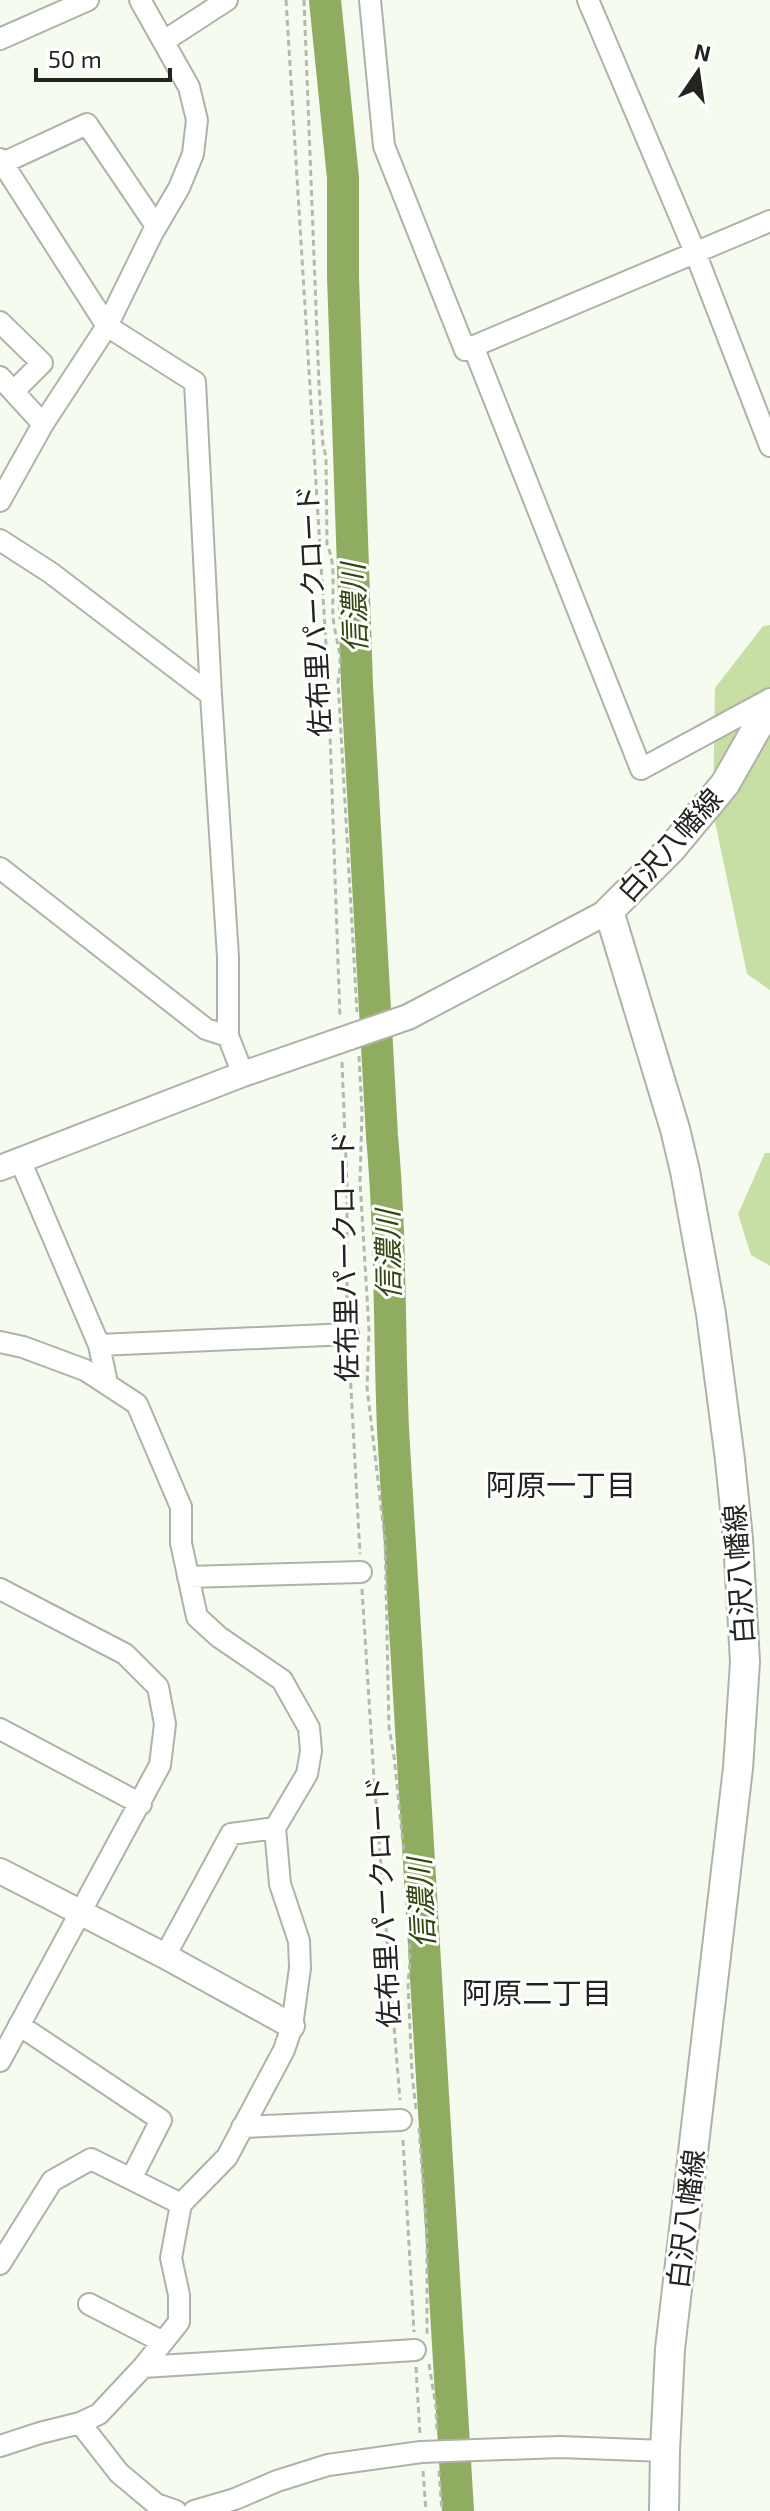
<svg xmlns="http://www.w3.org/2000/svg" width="770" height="2511" viewBox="0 0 770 2511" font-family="'Exo 2','Noto Sans JP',sans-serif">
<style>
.green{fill:#c7dfa4}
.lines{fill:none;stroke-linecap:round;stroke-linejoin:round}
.river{stroke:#8fac61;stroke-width:32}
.minor-casing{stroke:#aeb3a7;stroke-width:24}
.tertiary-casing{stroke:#aeb3a7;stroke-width:28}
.secondary-casing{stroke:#aeb3a7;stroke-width:32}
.path{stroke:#b4b9af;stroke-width:3;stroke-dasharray:6 4;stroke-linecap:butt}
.minor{stroke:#fff;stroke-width:20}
.tertiary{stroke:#fff;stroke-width:24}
.secondary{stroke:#fff;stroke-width:28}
.tertiary-bridge-casing{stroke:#aeb3a7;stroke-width:28;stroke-linecap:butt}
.tertiary-bridge{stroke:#fff;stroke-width:24}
.labels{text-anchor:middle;stroke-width:6;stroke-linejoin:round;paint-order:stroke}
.street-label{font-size:28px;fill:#222420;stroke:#fff}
.water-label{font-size:30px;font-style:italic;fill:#364811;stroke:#fff}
.neighbourhood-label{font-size:30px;fill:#222420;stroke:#fff}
</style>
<rect width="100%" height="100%" fill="#f5fbee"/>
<path class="green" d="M 770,625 L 770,990 L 747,974 L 713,812 L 715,688 L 763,626 Z
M 765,1153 L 770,1153 L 770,1266 L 751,1255 L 738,1214 Z"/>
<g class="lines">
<path class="river" d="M 325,0 L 343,178 L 343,276 L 357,685 L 382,1136 C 391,1234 389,1331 393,1429 L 458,2511"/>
<g class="minor-casing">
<path id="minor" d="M 370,0 L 384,146 L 465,350 L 770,221
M 588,0 L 695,252 L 770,446
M 0,39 L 88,0
M 164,41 L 227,0
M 0,159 L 107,326 L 195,382 L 211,695 L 228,957 L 228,1036 L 243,1074
M 3,163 L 87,124 L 156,226
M 0,322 L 42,363 L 14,391
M 473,346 L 641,769 L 770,699
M 0,377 L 43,424
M 0,501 L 43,424 L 107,326 L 152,234 L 179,188 L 193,154 L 197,120 L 189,87 L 140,0
M 0,540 L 51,573 L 211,695
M 0,868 L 206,1029 L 228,1036
M 20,1160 L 99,1345 L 107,1383
M 0,1342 L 23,1347 L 85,1370 L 137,1404 L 181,1507 L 181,1543 L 197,1617 L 219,1637 L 282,1680 L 309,1728 L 311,1751 L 307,1774 L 275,1828 L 280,1884 L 299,1941 L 300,1968 L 292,2026 L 284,2050 L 227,2157 L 181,2204 L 171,2258 L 179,2295 L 179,2322 L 143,2367 L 99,2414 L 80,2423 L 40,2433 L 0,2446
M 99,1345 L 348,1334
M 188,1577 L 361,1572
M 0,1589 L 125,1654 L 158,1687 L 165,1724 L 160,1765 L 0,2061
M 0,1729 L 141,1804
M 165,1956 L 231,1834 L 275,1828
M 19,2025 L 161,2120 L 131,2179
M 242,2127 L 401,2120
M 0,2264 L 52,2181 L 91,2159 L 181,2204
M 89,2304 L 163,2342
M 143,2367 L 415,2350
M 80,2423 L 119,2473 L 156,2504 L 176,2511
M 194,2511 L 235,2499 L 277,2481 L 328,2465 L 421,2452 L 560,2447 L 665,2451"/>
</g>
<g class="tertiary-casing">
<path id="tertiary" d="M 408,1017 L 609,911
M 0,1168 L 243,1074 L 350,1037
M 0,1871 L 165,1956 L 292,2026"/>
</g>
<g class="secondary-casing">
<path id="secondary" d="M 664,2511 L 665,2451 L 670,2349 L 738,1768 L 745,1662 L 738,1539 L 730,1460 L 711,1314 L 685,1171 L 675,1129 L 609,911 L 671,849 L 725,784 L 770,705"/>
</g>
<path class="path" d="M 286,0 L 328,677 L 340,1018
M 304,0 L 319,385 L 323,445 L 326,457 L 327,544 C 338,569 330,598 334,625 C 338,648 343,657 338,681 L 357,1012
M 359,1056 L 362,1112 L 360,1181 L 369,1330 L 367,1387 L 385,1540 L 389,1728 L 394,1756 L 409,1901 L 410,1963 L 408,1983 L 412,2074 L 416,2109
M 342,1062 L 347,1186 L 347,1314
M 349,1353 L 360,1554
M 362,1589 L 374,1779 L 400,2100
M 419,2128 L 427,2235 L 427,2336
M 403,2140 L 414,2332
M 429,2364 L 436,2407 L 437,2431
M 416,2367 L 420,2435
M 423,2471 L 426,2511
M 439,2471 L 442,2511"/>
<use href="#minor" class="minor"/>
<use href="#tertiary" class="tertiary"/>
<use href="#secondary" class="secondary"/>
<g class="tertiary-bridge-casing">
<path id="tertiary-bridge" d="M 350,1037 L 408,1017"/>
</g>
<use href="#tertiary-bridge" class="tertiary-bridge"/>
</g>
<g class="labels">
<g class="street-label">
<text transform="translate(314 611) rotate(-93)" y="10">佐布里パークロード</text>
<text transform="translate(670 845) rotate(-48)" y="10">白沢八幡線</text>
<text transform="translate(345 1256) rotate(-91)" y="10">佐布里パークロード</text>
<text transform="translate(739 1574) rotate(-94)" y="10">白沢八幡線</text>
<text transform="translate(383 1902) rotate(-93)" y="10">佐布里パークロード</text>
<text transform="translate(686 2219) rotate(-83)" y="10">白沢八幡線</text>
</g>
<g class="water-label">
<text transform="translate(355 608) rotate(-92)" y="10">信濃川</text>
<text transform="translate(389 1255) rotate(-91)" y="10">信濃川</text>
<text transform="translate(422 1903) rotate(-93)" y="10">信濃川</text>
</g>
<g class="neighbourhood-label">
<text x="561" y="1496">阿原一丁目</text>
<text x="537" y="2004">阿原二丁目</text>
</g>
</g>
<g transform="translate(698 72) rotate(13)" stroke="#ffffff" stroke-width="6" paint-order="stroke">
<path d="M0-6L14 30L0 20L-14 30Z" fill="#222420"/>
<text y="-12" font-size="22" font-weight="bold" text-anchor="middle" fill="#222420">N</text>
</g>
<path d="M36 68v12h134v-12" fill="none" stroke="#222420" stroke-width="4"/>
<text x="48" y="68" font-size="24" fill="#222420" stroke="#ffffff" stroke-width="6" paint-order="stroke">50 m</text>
</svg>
